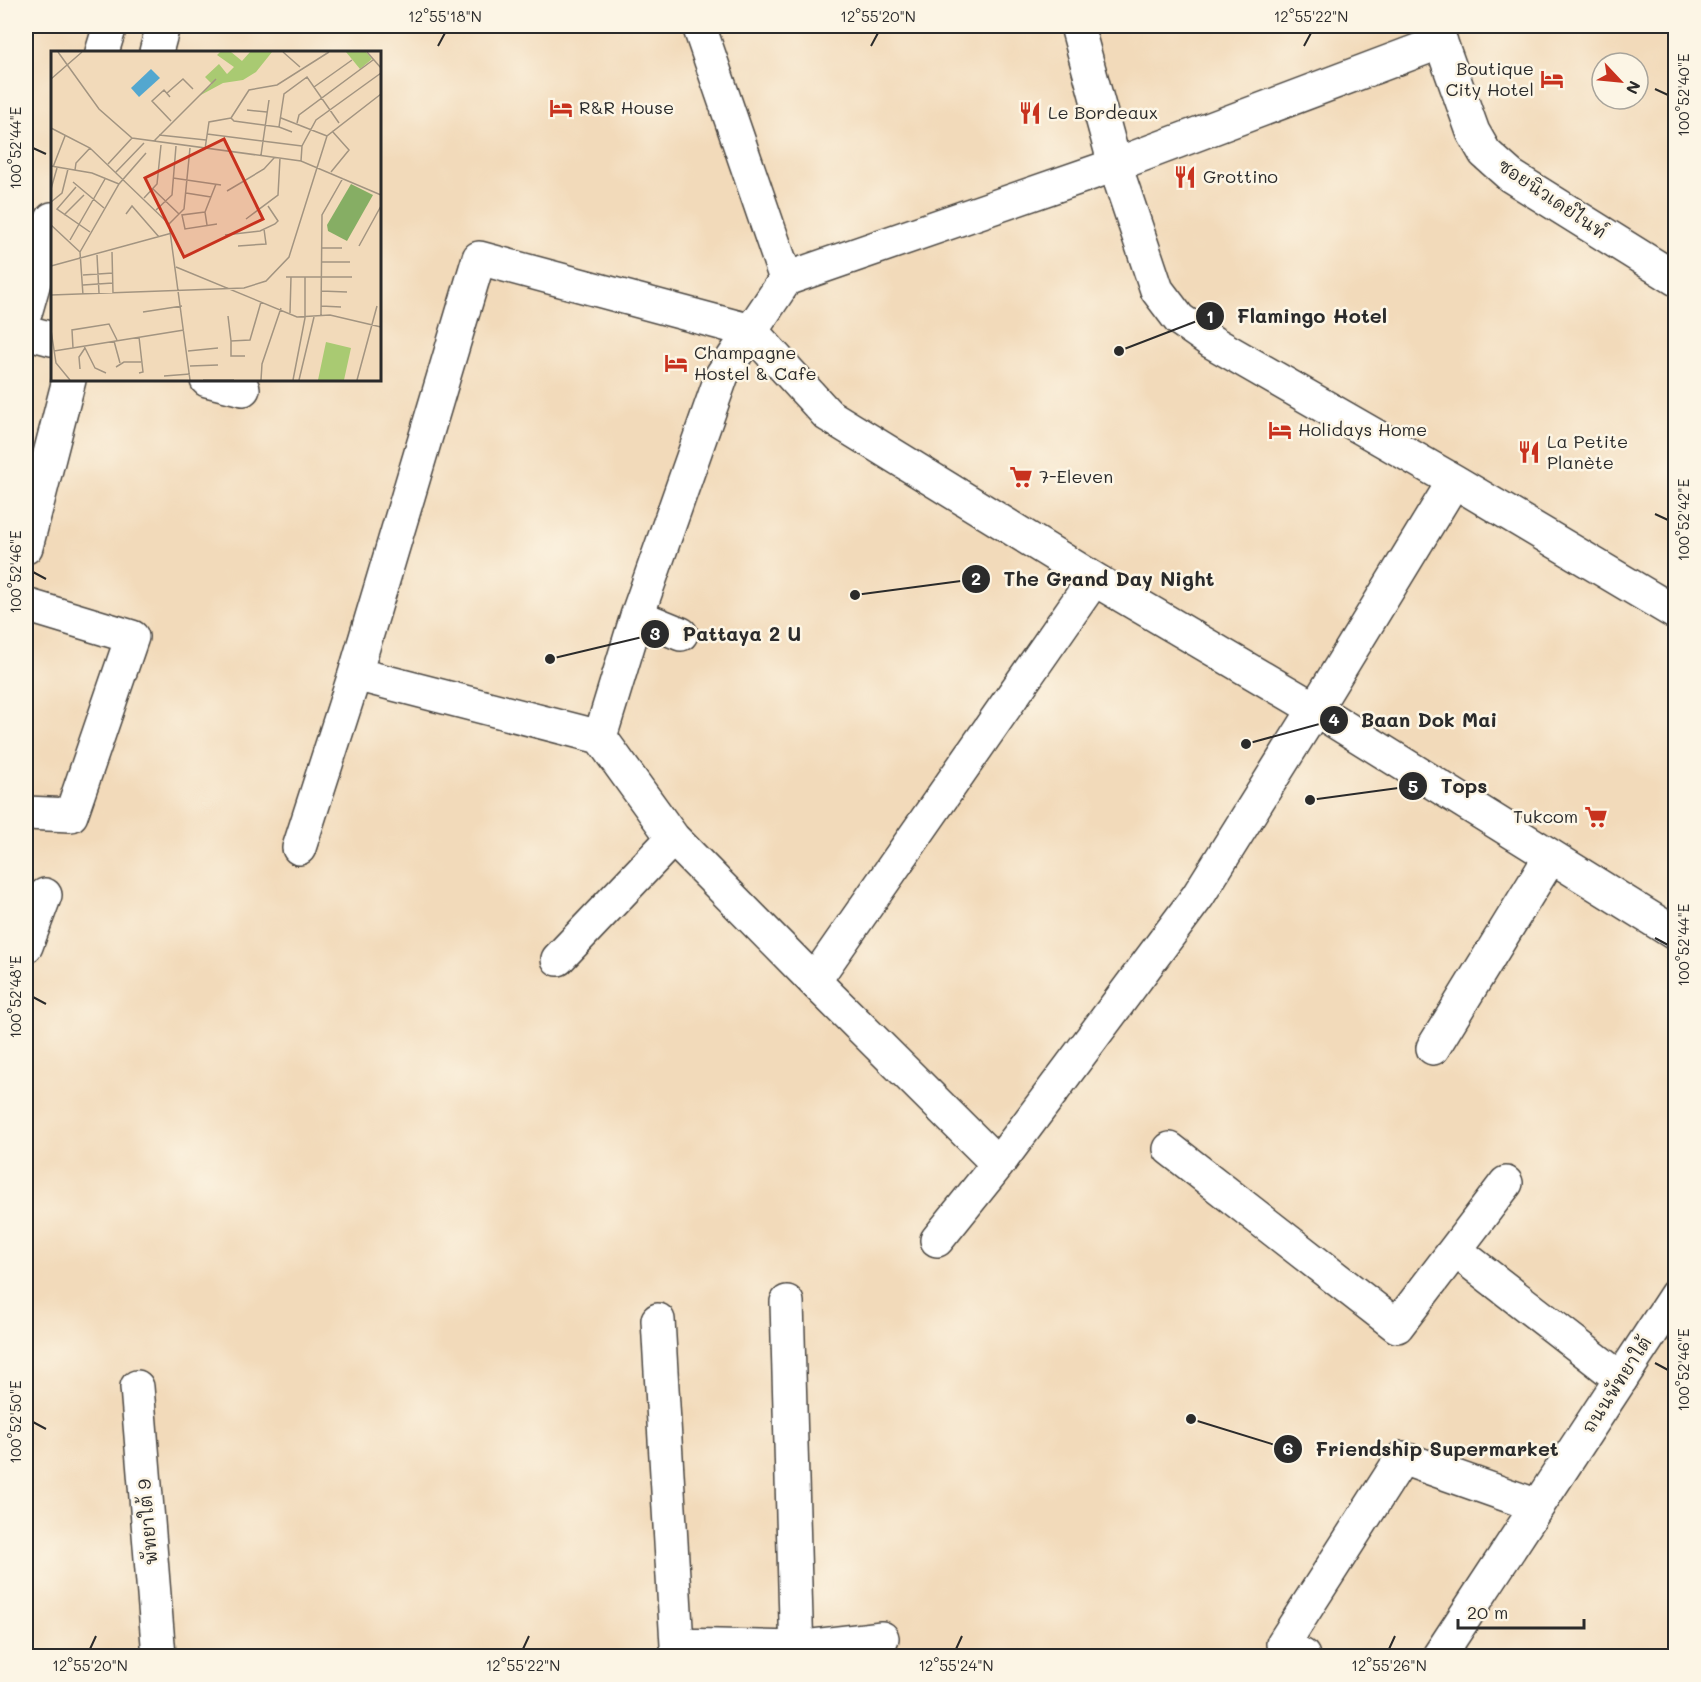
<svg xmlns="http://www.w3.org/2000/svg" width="1701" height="1682" viewBox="0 0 1701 1682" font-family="Mali,'Playpen Sans Thai',sans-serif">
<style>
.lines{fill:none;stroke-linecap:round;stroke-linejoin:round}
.minor-casing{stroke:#494540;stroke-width:36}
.major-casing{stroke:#494540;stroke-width:36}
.minor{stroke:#fff;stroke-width:33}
.major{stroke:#fff;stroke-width:33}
.ticks{fill:none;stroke:#2b2b2b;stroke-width:2}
.labels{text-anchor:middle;stroke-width:5;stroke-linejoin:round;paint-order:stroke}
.poi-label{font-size:18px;fill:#2b2b2b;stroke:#fcf5e5;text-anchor:start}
.street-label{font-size:18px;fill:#2b2b2b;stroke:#fcf5e5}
.inset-road{fill:none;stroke:#a29481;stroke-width:1.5}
.view{fill:#c8321e;fill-opacity:0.15;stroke:#c8321e;stroke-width:3}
.inset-edge{fill:none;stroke:#2b2b2b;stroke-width:3}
.leader{fill:none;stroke:#2b2b2b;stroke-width:2}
.callout-dot{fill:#2b2b2b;stroke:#fcf5e5;stroke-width:2}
.mark-label{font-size:18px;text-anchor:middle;font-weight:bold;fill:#fff}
.callout-label{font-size:20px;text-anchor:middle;font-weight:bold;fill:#2b2b2b;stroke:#fcf5e5;stroke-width:5;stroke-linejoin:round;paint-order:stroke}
.neatline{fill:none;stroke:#2b2b2b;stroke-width:2}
.ticks-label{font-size:15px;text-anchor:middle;fill:#2b2b2b}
</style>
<rect width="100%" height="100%" fill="#fcf5e5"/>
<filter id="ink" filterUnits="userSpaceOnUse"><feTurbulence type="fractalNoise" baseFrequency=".0167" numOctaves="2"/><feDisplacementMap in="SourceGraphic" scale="12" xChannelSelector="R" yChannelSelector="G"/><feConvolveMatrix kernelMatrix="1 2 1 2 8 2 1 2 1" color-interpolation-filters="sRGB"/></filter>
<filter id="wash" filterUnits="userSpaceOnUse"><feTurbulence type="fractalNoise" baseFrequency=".008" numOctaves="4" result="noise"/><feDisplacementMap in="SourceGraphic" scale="24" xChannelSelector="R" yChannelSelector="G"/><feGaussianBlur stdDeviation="1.35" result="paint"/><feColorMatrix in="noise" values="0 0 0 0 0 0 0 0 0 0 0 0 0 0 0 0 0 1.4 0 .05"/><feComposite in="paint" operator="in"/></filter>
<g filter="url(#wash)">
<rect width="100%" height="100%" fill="#f2daba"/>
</g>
<g filter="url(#ink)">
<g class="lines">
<g class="minor-casing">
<path id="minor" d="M 699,26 L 786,279 L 751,331 L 828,415 L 1094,579 L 1315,709 L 1676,934
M 1077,26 L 1115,165 L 1157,290 L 1179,319 L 1212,342 L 1454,481 L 1676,613
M 1435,26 L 1473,132 L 1485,153 L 1511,176 L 1676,279
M 102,52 L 110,26
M 156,52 L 163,26
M 786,279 L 1115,165 L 1441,42
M 26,310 L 52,219
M 26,332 L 52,339
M 207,380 L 243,389
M 26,547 L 69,380
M 26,605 L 132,637 L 71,815 L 26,813
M 637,616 L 681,634
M 355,674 L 600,737 L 673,838 L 814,981 L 998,1164
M 299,848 L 355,674 L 479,258 L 751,331 L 722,375 L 637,616 L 600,737
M 26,946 L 45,895
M 558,959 L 673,838
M 814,981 L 1094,579
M 1433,1048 L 1551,856
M 1170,1149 L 1397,1326 L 1506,1183
M 937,1240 L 998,1164 L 1198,896 L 1315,709 L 1454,481
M 1455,1250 L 1621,1379
M 787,1302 L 797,1656
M 658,1320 L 677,1645 L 796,1648 L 882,1638
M 137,1387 L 159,1656
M 1303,1656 L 1283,1644 L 1402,1458 L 1538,1506"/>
</g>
<g class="major-casing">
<path id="major" d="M 1439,1656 L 1676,1295"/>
</g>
<use href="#minor" class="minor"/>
<use href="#major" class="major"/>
</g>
</g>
<path class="ticks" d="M 438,46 L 445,33M 871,46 L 878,33M 1304,46 L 1311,33M 1655,89 L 1668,95M 33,148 L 46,154M 1655,514 L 1668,520M 33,572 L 46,579M 1655,938 L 1668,945M 33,997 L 46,1004M 1655,1363 L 1668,1370M 33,1422 L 46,1429M 90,1649 L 96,1636M 523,1649 L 529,1636M 956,1649 L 962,1636M 1389,1649 L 1395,1636"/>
<defs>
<g id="hotel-bare" transform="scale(1.8)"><path d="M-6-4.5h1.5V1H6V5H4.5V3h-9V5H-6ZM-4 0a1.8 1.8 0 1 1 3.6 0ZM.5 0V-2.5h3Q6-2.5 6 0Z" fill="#c8321e" stroke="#fcf5e5" stroke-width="2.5" paint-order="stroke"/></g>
<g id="restaurant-bare" transform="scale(1.8)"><path d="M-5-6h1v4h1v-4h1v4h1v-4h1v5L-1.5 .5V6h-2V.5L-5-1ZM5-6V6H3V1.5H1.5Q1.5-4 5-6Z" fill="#c8321e" stroke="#fcf5e5" stroke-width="2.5" paint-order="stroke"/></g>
<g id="supermarket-bare" transform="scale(1.8)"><path d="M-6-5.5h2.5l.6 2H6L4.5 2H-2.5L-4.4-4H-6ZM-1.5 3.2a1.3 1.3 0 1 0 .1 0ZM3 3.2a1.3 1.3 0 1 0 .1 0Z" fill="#c8321e" stroke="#fcf5e5" stroke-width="2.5" paint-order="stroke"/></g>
</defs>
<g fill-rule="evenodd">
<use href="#hotel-bare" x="1552" y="79"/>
<use href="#hotel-bare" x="561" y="108"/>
<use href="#restaurant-bare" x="1030" y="113"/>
<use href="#restaurant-bare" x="1185" y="177"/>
<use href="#hotel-bare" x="676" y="363"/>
<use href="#hotel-bare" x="1280" y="430"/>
<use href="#restaurant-bare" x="1529" y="452"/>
<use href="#supermarket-bare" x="1021" y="477"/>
<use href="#supermarket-bare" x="1596" y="817"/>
</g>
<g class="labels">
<g class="poi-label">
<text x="1534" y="75" text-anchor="end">Boutique<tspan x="1534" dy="21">City Hotel</tspan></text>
<text x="579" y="114">R&amp;R House</text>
<text x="1048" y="119">Le Bordeaux</text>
<text x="1203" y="183">Grottino</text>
<text x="694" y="359">Champagne<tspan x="694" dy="21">Hostel &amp; Cafe</tspan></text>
<text x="1298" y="436">Holidays Home</text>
<text x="1547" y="448">La Petite<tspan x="1547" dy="21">Planète</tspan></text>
<text x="1039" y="483">7-Eleven</text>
<text x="1578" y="823" text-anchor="end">Tukcom</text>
</g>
<g class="street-label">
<text transform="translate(1552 199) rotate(34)" y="6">ซอยนิวเดย์ไนท์</text>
<text transform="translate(1617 1385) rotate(-57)" y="6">ถนนพัทยาใต้</text>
<text transform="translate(148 1522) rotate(-95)" y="6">พัทยาใต้ 9</text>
</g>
</g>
<g transform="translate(51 51)">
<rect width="330" height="330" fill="#f2daba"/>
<path d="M 169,1 L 180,1 L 191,10 L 199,1 L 221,1 L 205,21 L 192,29 L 172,32 L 148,45 L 161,33 L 154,26 L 168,13 L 176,23 L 183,16 L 166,4 ZM 295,1 L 315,1 L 321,8 L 309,18 ZM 275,291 L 300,297 L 293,329 L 267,329 Z" fill="#a9ca72"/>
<path d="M 300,133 L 322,144 L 296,190 L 277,180 L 276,174 Z" fill="#86ae64"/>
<path d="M 100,18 L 109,27 L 88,46 L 80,37 Z" fill="#53a7cf"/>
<path class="inset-road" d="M 7,1 L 48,58 L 81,87 L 250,110 L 330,144M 232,1 L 249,16M 316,1 L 330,17M 0,28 L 31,1M 263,36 L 301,9M 116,42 L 132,28 L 142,38M 119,46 L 113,39 L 101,50 L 120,70M 196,59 L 216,61M 180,67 L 198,39 L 226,34 L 278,1M 180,67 L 183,70 L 228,76M 230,67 L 276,85M 246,72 L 248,64 L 322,9M 0,77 L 39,97 L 118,173 L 139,329M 241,81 L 228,76 L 233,43 L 256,26 L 288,72M 156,83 L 251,95M 108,84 L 155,89M 103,90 L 165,28M 154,98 L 158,71 L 180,67M 210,104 L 218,49M 250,110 L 251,95 L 265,69 L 330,22M 57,113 L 81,87M 0,115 L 41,122 L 68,133M 2,116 L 14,85M 24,119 L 25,112 L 39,97M 65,121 L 93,92M 280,121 L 298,99 L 281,80M 122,127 L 170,134M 22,131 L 53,157M 25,136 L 6,158 L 39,181M 0,138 L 6,117M 102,138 L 128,163M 176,140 L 213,118 L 223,107M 135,142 L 160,146M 93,147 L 106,133 L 110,94M 0,151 L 11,142 L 17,118M 105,159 L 121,144 L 125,95M 154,161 L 131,164 L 134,178 L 166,173M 75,163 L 81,155 L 108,186M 13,164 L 33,144M 195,168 L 227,144 L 229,107M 118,173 L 133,158 L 139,97M 0,174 L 29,201 L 32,244M 156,174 L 154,161 L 165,133M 174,184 L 209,180 L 224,173 L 227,170 L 217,155M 19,189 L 54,128M 187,195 L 215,193 L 213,178M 308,195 L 330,155M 271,197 L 291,197M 29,201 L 68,133 L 95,102M 61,201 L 62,242M 46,204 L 48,242M 270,211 L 299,211M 0,215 L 121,182M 125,216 L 246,266 L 279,264 L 330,276M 32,224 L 62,222M 235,226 L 301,226M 32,234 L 62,232M 270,240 L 296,241M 0,244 L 193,237 L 215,230 L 238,206 L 276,85 L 330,43M 270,255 L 290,256M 92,261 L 131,255M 239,262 L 240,226M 270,264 L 271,164 L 292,127M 177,265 L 180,290 L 199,289 L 210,251M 0,279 L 5,312 L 19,329M 88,286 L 92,321 L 88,322M 63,290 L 69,312M 180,290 L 180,305 L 194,305M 33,295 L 44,317 L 55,322M 22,297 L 21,279 L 58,273 L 66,289M 3,300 L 133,279M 137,300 L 167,297M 139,315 L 167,314M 65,316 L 73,311 L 90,311M 29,318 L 28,306 L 34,297M 113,325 L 139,323M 152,329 L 183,329M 210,329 L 211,313 L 230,257M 242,329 L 254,267 L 254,226M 248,329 L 263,266M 306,329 L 326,255"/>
<path class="view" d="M 173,88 L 212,168 L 133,206 L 94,127 Z"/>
<rect width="330" height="330" class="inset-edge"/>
</g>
<path class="leader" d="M1119 351L1210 316M855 595L976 579M550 659L655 634M1246 744L1334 720M1310 800L1413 786M1191 1419L1288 1449"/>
<g class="callout-dot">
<circle cx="1119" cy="351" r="6"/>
<circle cx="855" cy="595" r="6"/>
<circle cx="550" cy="659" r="6"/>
<circle cx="1246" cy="744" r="6"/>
<circle cx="1310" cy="800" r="6"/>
<circle cx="1191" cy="1419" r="6"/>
<circle cx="1210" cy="316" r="15"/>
<circle cx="976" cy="579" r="15"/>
<circle cx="655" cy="634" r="15"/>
<circle cx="1334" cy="720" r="15"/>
<circle cx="1413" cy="786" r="15"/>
<circle cx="1288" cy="1449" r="15"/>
</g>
<g class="mark-label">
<text x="1210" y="323">1</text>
<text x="976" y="585">2</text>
<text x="655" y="640">3</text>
<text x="1334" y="726">4</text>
<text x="1413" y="793">5</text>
<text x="1288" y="1455">6</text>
</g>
<g class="callout-label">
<text x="1312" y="323">Flamingo Hotel</text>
<text x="1109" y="586">The Grand Day Night</text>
<text x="742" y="641">Pattaya 2 U</text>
<text x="1429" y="727">Baan Dok Mai</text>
<text x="1464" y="793">Tops</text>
<text x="1437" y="1456">Friendship Supermarket</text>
</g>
<rect width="1701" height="1682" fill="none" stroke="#fcf5e5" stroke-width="66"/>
<g transform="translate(1620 81) rotate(116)"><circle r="28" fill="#fcf5e5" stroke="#a8a49b" stroke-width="1.5"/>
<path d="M0-4.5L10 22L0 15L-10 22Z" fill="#c8321e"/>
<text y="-9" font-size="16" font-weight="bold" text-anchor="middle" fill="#2b2b2b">N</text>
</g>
<path d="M1458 1619v9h126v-9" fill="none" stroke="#2b2b2b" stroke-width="3"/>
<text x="1467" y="1619" font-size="18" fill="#2b2b2b" stroke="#fcf5e5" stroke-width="4.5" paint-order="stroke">20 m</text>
<rect x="33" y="33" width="1635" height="1616" class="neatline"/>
<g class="ticks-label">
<text x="445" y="22">12°55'18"N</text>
<text x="878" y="22">12°55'20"N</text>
<text x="1311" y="22">12°55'22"N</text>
<text transform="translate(1684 95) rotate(-90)" y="5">100°52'40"E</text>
<text transform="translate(16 148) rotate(-90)" y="5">100°52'44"E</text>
<text transform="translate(1684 520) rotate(-90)" y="5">100°52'42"E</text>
<text transform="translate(16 572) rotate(-90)" y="5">100°52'46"E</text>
<text transform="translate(1684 945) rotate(-90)" y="5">100°52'44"E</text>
<text transform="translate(16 997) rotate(-90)" y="5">100°52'48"E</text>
<text transform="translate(1684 1370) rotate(-90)" y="5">100°52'46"E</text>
<text transform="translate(16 1422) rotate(-90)" y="5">100°52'50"E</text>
<text x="90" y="1671">12°55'20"N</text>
<text x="523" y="1671">12°55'22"N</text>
<text x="956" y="1671">12°55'24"N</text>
<text x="1389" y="1671">12°55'26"N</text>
</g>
</svg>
